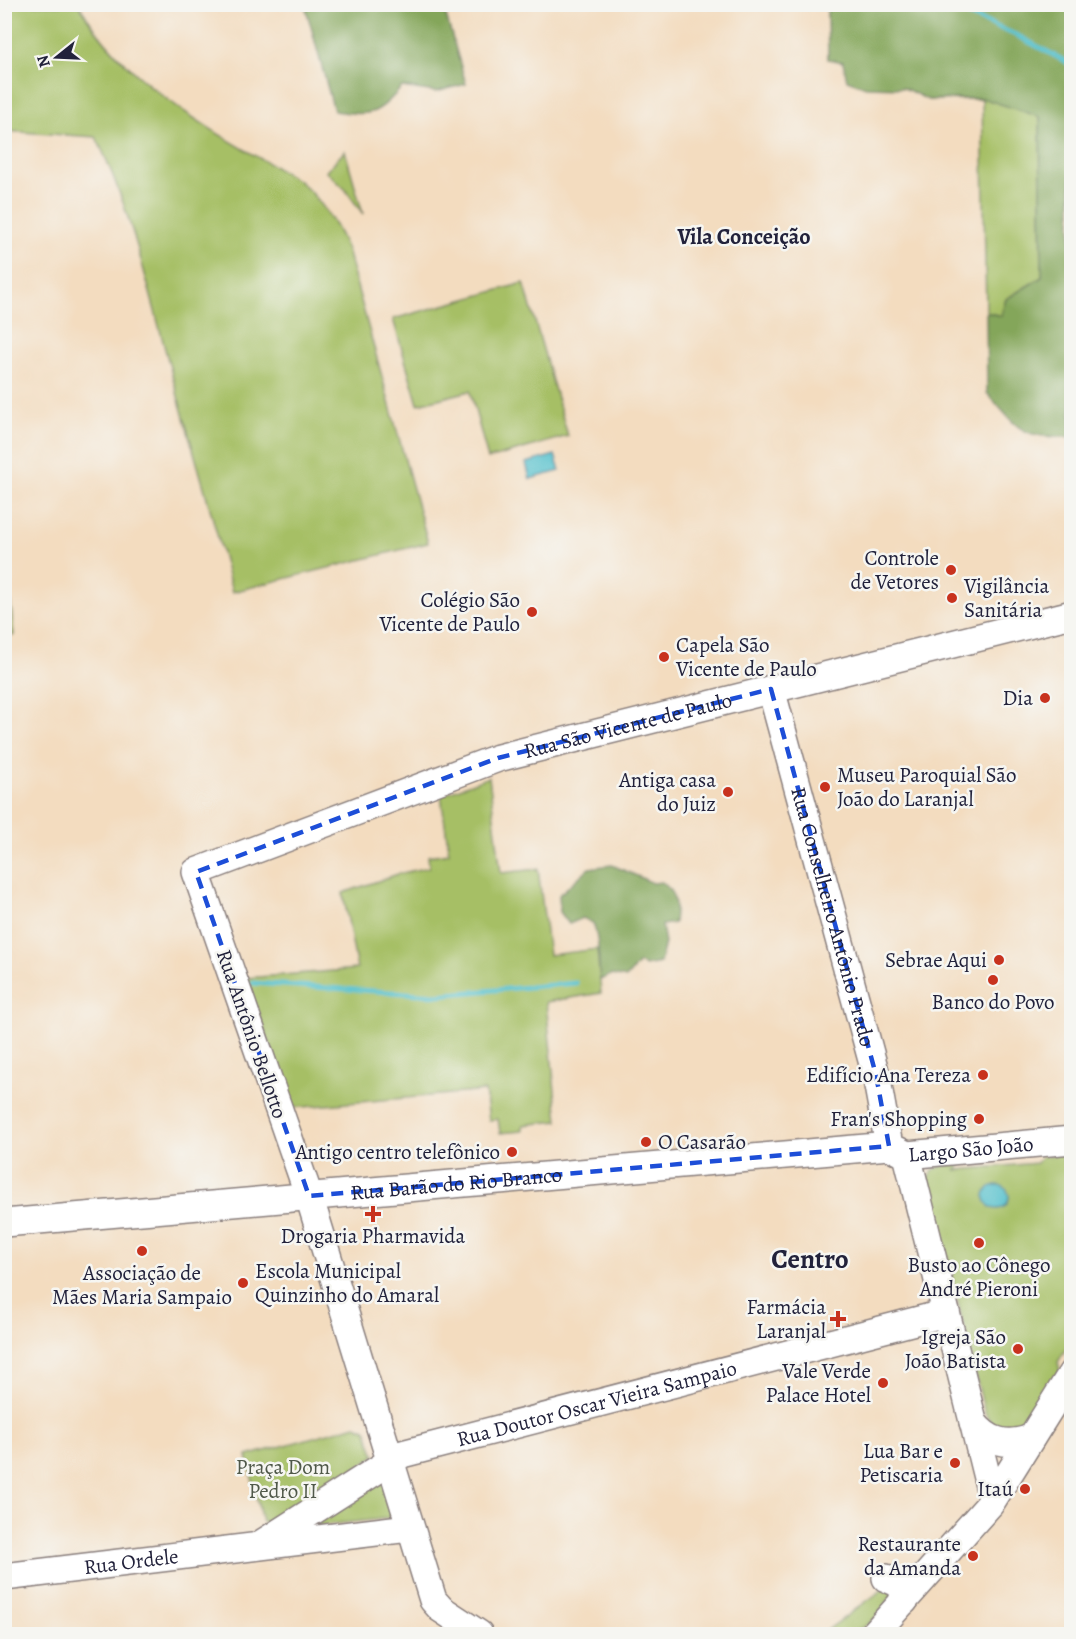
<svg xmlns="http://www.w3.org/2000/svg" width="1076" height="1639" viewBox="0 0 1076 1639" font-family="Alegreya,serif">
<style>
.green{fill:#a6bf65;stroke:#647050;stroke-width:1.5}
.forest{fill:#84a65a;stroke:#53644a;stroke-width:1.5}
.water{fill:#53c0cc;stroke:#3a7184;stroke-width:1.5}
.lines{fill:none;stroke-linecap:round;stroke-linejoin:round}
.stream{stroke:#53c0cc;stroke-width:5}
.secondary-casing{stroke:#8a7f7d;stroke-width:30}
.secondary{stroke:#fff;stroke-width:27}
.marked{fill:none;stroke:#1d4ed8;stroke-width:4.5;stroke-dasharray:12 8;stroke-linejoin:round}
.poi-dot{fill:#c8321e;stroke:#f6f6f2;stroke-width:2}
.labels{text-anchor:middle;stroke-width:5;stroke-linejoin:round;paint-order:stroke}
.poi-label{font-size:21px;fill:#22223b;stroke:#f6f6f2;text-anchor:end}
.street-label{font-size:21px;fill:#22223b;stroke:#f6f6f2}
.park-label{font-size:21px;fill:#50594a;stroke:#f6f6f2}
.neighbourhood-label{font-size:22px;font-weight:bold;fill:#22223b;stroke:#f6f6f2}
.district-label{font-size:27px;font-weight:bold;fill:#22223b;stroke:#f6f6f2}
</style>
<rect width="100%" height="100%" fill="#f6f6f2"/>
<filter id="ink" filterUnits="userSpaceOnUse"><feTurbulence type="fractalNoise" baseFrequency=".0167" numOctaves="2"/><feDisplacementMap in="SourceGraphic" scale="12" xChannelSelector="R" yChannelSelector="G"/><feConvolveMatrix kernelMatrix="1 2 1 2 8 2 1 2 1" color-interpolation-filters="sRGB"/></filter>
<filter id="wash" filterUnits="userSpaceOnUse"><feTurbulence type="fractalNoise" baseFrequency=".008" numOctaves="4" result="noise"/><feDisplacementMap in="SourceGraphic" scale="24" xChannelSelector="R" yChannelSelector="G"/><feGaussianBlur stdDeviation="1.35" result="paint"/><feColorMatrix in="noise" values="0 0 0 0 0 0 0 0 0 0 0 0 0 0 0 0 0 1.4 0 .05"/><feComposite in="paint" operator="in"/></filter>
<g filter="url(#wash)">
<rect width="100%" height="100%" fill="#f3dcbf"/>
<path class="green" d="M 4,5 L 79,5 C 129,89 217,133 299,181 C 322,201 335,222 347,250 L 428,543 L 232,592 C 214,517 191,445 171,371 C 149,292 132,211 96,137 L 5,131 Z
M 827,5 L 1040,117 L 1042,277 L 1006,299 L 1001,316 L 986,312 L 982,99 L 928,100 L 897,59 L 828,59 Z
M 345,151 L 363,214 L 345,189 L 326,171 Z
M 524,283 L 568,436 L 488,459 L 470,391 L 418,404 L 393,319 Z
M 4,498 L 7,570 L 14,635 L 5,637 Z
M 489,777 L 501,873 L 538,869 L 549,955 L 597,949 L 601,993 L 546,1002 L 558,1121 L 523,1125 L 523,1131 L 500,1133 L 498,1119 L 489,1120 L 485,1091 L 292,1108 L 246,978 L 357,969 L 343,893 L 398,874 L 429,867 L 428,856 L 449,853 L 441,795 Z
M 1067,1154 L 1063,1160 L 1071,1160 L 1071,1340 L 1058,1362 L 1060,1370 C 1048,1389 1030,1434 1004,1428 C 993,1426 988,1420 984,1410 L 928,1179 C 934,1164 947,1165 961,1164 L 957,1170 L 1037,1163 L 1042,1156 Z
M 356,1425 L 366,1429 L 375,1456 L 267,1524 L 262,1522 L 247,1456 Z
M 380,1483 L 384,1484 L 393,1515 L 391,1518 L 316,1526 L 314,1522 Z
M 886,1587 L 896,1590 C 871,1625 868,1634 822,1634 Z"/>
<path class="forest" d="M 305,5 L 443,5 L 466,84 L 436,92 L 402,87 C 376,116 372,116 334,111 Z
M 827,5 L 1071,5 L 1071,437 C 1019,438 1020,430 987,393 L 986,312 L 1001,316 L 1006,299 L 1042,277 L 1040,117 L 982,98 L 928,100 L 904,88 L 866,87 L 847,80 L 843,62 L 828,59 Z
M 612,865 L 653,883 L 662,882 C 677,894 676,905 674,923 L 662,925 L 665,943 L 660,963 L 645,966 L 639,963 L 626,978 L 611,975 L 600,980 C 598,960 600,941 593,923 L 583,918 L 569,924 L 560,912 L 559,895 L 589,868 Z"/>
<path class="water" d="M 555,455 L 560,471 L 530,479 L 526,463 Z
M985 1197a12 12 0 1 1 24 0a12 12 0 1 1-24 0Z"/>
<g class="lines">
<path class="stream" d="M 944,4 L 1018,36 L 1072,65
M 252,983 L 436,995 L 576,983"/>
</g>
</g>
<g filter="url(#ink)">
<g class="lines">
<g class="secondary-casing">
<g id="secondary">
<path id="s1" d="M 771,689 L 876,1075 L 889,1146"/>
<path d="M 907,1155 L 992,1498"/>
<path id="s2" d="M 907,1155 L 1072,1140"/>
<path id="s3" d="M 4,1223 L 889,1146 L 907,1155"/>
<path d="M 973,1422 C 988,1442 1007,1447 1031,1438"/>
<path id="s4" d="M 258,1546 L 402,1454 L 946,1313"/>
<path id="s5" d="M 4,1577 L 409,1528"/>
<path d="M 886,1578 L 902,1585 L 904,1601"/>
<path id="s6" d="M 479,1634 L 441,1609 L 433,1600 L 309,1196 L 196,872 L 498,758 L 1072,614"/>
<path d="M 874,1634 L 990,1504 L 1072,1373"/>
</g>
</g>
<use href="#secondary" class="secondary"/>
</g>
</g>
<path class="marked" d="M 771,689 L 876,1075 L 889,1146 L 309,1196 L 196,872 L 498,758 Z"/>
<g class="poi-dot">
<circle cx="951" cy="570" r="6"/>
<circle cx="952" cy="598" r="6"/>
<circle cx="532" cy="612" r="6"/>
<circle cx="664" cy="657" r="6"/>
<circle cx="1045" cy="698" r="6"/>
<circle cx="825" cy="787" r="6"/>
<circle cx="728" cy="792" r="6"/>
<circle cx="999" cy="960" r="6"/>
<circle cx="993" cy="980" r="6"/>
<circle cx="983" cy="1075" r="6"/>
<circle cx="979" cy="1119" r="6"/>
<circle cx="646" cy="1142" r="6"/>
<circle cx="512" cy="1152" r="6"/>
<path d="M370 1205h6v6h6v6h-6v6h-6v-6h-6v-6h6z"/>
<circle cx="979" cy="1243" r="6"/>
<circle cx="142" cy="1251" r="6"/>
<circle cx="243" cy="1283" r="6"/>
<path d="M835 1310h6v6h6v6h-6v6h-6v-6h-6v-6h6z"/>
<circle cx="1018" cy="1349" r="6"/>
<circle cx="883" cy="1383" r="6"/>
<circle cx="955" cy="1463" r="6"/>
<circle cx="1025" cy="1489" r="6"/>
<circle cx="973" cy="1556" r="6"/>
</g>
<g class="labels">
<g class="poi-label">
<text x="939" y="565">Controle<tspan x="939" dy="24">de Vetores</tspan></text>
<text x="964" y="593" text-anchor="start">Vigilância<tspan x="964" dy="24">Sanitária</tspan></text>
<text x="520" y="607">Colégio São<tspan x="520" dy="24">Vicente de Paulo</tspan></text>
<text x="676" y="652" text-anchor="start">Capela São<tspan x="676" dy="24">Vicente de Paulo</tspan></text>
<text x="1033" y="705">Dia</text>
<text x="837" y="782" text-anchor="start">Museu Paroquial São<tspan x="837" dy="24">João do Laranjal</tspan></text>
<text x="716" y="787">Antiga casa<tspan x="716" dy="24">do Juiz</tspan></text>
<text x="987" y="967">Sebrae Aqui</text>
<text x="993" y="1009" text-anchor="middle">Banco do Povo</text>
<text x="971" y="1082">Edifício Ana Tereza</text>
<text x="967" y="1126">Fran's Shopping</text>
<text x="658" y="1149" text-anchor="start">O Casarão</text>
<text x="500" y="1159">Antigo centro telefônico</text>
<text x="373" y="1243" text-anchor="middle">Drogaria Pharmavida</text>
<text x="979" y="1272" text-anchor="middle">Busto ao Cônego<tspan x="979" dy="24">André Pieroni</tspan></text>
<text x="255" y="1278" text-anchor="start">Escola Municipal<tspan x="255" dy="24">Quinzinho do Amaral</tspan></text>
<text x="142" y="1280" text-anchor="middle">Associação de<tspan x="142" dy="24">Mães Maria Sampaio</tspan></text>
<text x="826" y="1314">Farmácia<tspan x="826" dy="24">Laranjal</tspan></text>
<text x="1006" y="1344">Igreja São<tspan x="1006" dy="24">João Batista</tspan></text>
<text x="871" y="1378">Vale Verde<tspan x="871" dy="24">Palace Hotel</tspan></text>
<text x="943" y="1458">Lua Bar e<tspan x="943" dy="24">Petiscaria</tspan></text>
<text x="1013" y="1496">Itaú</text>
<text x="961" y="1551">Restaurante<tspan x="961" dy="24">da Amanda</tspan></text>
</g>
<g class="street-label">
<text dy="7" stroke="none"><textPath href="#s6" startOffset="1280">Rua São Vicente de Paulo</textPath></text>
<text dy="7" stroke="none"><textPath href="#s1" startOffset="236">Rua Conselheiro Antônio Prado</textPath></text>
<text transform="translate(252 1034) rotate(71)" y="7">Rua Antônio Bellotto</text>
<text dy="7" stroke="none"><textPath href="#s2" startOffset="64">Largo São João</textPath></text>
<text dy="7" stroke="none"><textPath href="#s3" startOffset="454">Rua Barão do Rio Branco</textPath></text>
<text dy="7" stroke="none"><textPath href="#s4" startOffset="372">Rua Doutor Oscar Vieira Sampaio</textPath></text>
<text dy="7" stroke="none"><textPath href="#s5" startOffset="128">Rua Ordele</textPath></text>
</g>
<g class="park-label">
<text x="283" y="1474">Praça Dom<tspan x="283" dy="24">Pedro II</tspan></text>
</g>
<g class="neighbourhood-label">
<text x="744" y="244">Vila Conceição</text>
</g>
<g class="district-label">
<text x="810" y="1268">Centro</text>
</g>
</g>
<rect width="1076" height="1639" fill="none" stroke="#f6f6f2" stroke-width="24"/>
<g transform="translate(57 57) rotate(252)" stroke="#f6f6f2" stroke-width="4.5" paint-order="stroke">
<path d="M0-4.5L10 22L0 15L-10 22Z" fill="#22223b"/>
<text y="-9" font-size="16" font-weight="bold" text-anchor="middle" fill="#22223b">N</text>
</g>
</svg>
